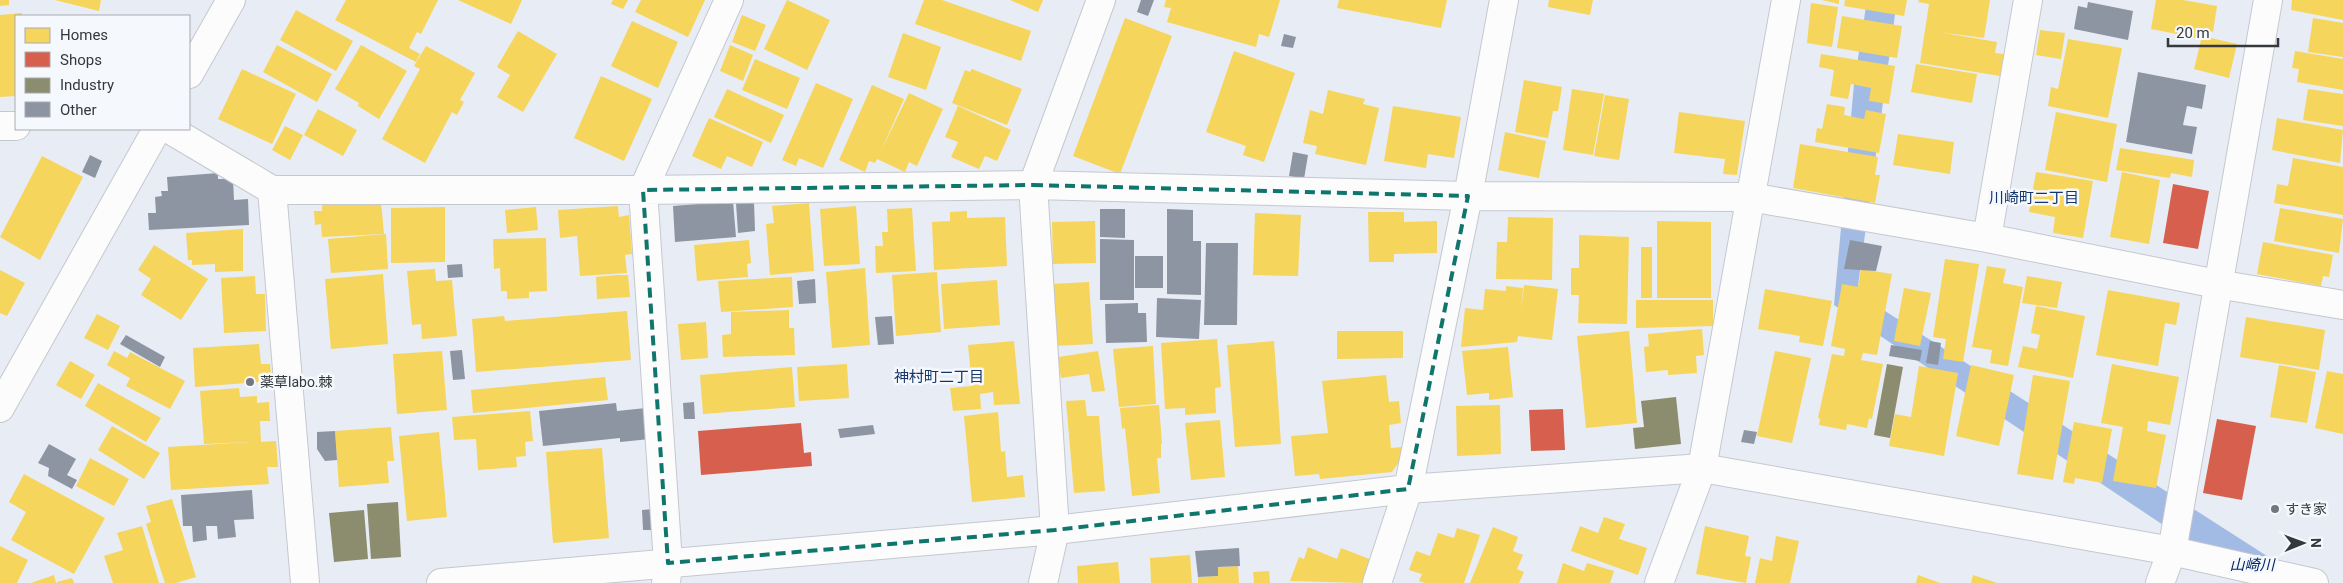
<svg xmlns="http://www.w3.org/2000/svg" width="2343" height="583" viewBox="0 0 2343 583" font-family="Roboto,'Noto Sans JP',sans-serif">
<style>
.water{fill:#a2bbe5}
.homes{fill:#f6d55c}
.shops{fill:#d6604d}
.industry{fill:#8c8c6e}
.building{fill:#8d95a2}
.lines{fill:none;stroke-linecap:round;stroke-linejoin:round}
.street-casing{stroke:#c5c8ce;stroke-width:30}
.secondary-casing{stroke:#c5c8ce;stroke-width:30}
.street{stroke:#fcfcfd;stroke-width:28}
.secondary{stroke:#fcfcfd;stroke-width:28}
.marked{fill:none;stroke:#0f766e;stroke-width:4;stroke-dasharray:10 6;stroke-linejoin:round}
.poi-dot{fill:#74777d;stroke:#f5f8fd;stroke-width:2}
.labels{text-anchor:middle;stroke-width:5;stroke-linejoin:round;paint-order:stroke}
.poi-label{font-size:14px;fill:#35383d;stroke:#f5f8fd;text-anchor:start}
.neighbourhood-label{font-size:15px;fill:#16366b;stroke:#f5f8fd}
.water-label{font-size:15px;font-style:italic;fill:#002666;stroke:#f5f8fd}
</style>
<rect width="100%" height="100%" fill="#e8ecf4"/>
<path class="water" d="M 1867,0 L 1897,0 L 1857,293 L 2309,583 L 2250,583 L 1834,305 L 1854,84 Z"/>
<path class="homes" d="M 0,0 L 9,0 L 9,5 L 0,6 Z
M 55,0 L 101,0 L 99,11 Z
M 346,0 L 438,0 L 421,34 L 417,32 L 409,48 L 420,54 L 416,62 L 335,20 Z
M 458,0 L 522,0 L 511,24 Z
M 613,0 L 628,0 L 623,9 L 611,4 Z
M 641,0 L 705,0 L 688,37 L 635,12 Z
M 787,0 L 830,20 L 807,70 L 764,49 Z
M 924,0 L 942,0 L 1031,31 L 1021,61 L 915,24 Z
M 1010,0 L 1043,0 L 1038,12 Z
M 1166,0 L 1280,0 L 1269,37 L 1259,34 L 1256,47 L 1167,22 L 1171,8 L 1164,7 Z
M 1339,0 L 1447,0 L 1441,28 L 1337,8 Z
M 1549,0 L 1593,0 L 1590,15 L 1548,7 Z
M 1822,0 L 1839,0 L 1839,4 Z
M 1845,0 L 1907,0 L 1904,16 L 1844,6 Z
M 1919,0 L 1990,0 L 1984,38 L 1939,32 L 1997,42 L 1995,53 L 2004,54 L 2000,76 L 1920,63 L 1929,4 L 1918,2 Z
M 2156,0 L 2183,0 L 2217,6 L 2213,32 L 2199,29 L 2197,38 L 2151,29 Z
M 2292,0 L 2343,0 L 2343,20 L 2291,10 Z
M 1811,3 L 1838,7 L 1832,47 L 1807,43 Z
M 296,10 L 353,41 L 336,71 L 280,40 Z
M 22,13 L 22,16 L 16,16 L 16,96 L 0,97 L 0,15 Z
M 742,15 L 766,25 L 755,51 L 732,42 Z
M 1842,16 L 1902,26 L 1897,58 L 1837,48 Z
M 1125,18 L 1172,36 L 1120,174 L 1073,156 Z
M 2313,18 L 2343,23 L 2343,57 L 2308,52 Z
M 632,21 L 678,42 L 658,88 L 611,66 Z
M 2040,30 L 2065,33 L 2061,59 L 2036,55 Z
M 518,31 L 557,54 L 523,112 L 497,97 L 510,75 L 497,67 Z
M 903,33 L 941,47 L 926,90 L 888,77 Z
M 2202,36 L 2237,44 L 2229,78 L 2194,69 Z
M 2068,39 L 2122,48 L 2108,118 L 2048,106 L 2051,87 L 2058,89 Z
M 277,45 L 332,74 L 317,102 L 263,72 Z
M 361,45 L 407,71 L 379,119 L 358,106 L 359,103 L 335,89 Z
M 730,45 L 753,55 L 743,81 L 720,71 Z
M 426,46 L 475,73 L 460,100 L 464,102 L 457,115 L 452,112 L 425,163 L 382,139 L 420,69 L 414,66 Z
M 1234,51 L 1295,73 L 1264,162 L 1243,155 L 1246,146 L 1206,132 Z
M 2295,51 L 2343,59 L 2343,90 L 2297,82 L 2299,69 L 2292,68 Z
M 1821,54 L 1895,66 L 1889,104 L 1869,101 L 1871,88 L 1851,84 L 1848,99 L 1830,96 L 1834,70 L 1819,67 Z
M 755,59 L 800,78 L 787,109 L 742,90 Z
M 1916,64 L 1977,74 L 1972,103 L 1911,92 Z
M 242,69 L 296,94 L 272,144 L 218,119 Z
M 972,69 L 1022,89 L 1007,125 L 952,103 L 965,70 L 970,72 Z
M 601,76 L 652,99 L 624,161 L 574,138 Z
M 1524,80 L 1562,87 L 1558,111 L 1553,111 L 1548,138 L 1515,132 Z
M 816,83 L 853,99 L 823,168 L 799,158 L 796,166 L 782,160 Z
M 872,85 L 904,99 L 880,153 L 909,93 L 943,109 L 917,166 L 909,162 L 905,172 L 877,159 L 875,163 L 869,161 L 865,172 L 839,160 Z
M 727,89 L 784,115 L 771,143 L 714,117 Z
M 1572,89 L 1604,94 L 1593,155 L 1563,150 Z
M 2308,89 L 2343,94 L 2343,126 L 2303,120 Z
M 1328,90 L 1365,99 L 1363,104 L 1379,108 L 1366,165 L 1315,154 L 1317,146 L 1303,143 L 1310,110 L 1323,114 Z
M 1605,95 L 1629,99 L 1619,160 L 1594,156 Z
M 1827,104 L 1845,107 L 1844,115 L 1864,119 L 1866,110 L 1886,114 L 1879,153 L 1815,142 L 1817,128 L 1822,129 Z
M 958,106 L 1011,130 L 997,161 L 985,156 L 979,169 L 951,157 L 958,142 L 945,137 Z
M 1393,106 L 1461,117 L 1454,158 L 1428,154 L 1426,168 L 1384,161 Z
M 318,109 L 357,130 L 343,156 L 304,135 Z
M 1679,112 L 1745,121 L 1737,175 L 1723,174 L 1725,159 L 1674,153 Z
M 2056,112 L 2117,124 L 2107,182 L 2045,170 Z
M 709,118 L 763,142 L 752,167 L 727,156 L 721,169 L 692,156 Z
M 2277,118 L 2343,130 L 2340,163 L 2272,150 Z
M 285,126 L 303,135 L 290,160 L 272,150 Z
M 1505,132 L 1546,141 L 1539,178 L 1498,170 Z
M 1898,134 L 1954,142 L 1950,174 L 1893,165 Z
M 1800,144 L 1878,157 L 1875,175 L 1880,175 L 1875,203 L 1793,188 Z
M 2120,148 L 2194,160 L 2192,177 L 2171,173 L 2170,178 L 2116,170 Z
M 42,156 L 83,177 L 40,260 L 0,237 Z
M 2293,158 L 2343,167 L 2343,215 L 2274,203 L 2277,184 L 2288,186 Z
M 2036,172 L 2093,181 L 2083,238 L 2053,233 L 2055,217 L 2029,212 Z
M 2122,172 L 2160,180 L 2149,244 L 2110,237 Z
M 381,202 L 384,234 L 322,237 L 321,224 L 315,225 L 314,211 L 322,211 L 322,205 Z
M 809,203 L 814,271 L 770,275 L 766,224 L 774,223 L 772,206 Z
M 618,206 L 619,217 L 629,215 L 632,254 L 625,255 L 627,273 L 580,276 L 577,236 L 560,238 L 558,210 Z
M 856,206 L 860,264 L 824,266 L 820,209 Z
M 445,207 L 445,262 L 391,263 L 391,208 Z
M 536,207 L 538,230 L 507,233 L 505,210 Z
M 912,208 L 916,271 L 876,273 L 875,246 L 883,246 L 882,232 L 888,232 L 887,209 Z
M 2280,208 L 2343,219 L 2339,253 L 2274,241 Z
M 967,211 L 967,218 L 1005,217 L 1007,266 L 934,270 L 932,222 L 950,221 L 950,212 Z
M 1368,212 L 1404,212 L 1404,222 L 1437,221 L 1437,253 L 1394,254 L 1394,262 L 1369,262 Z
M 1255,213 L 1301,215 L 1298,276 L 1253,275 Z
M 1508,217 L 1553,218 L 1552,280 L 1496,279 L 1497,242 L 1507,242 Z
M 1095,221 L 1096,263 L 1053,264 L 1052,222 Z
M 1657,221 L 1711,222 L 1711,298 L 1657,298 Z
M 243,229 L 243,271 L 215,272 L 215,264 L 192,265 L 192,260 L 188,260 L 186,233 Z
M 386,234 L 388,269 L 331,273 L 328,239 Z
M 1579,235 L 1629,237 L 1627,324 L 1578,323 L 1579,295 L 1571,295 L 1571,268 L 1579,268 Z
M 546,238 L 547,291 L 529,292 L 529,298 L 507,299 L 507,291 L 501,291 L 500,268 L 494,269 L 493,239 Z
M 749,240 L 751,263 L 747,264 L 748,277 L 697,281 L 694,245 Z
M 2263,242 L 2333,255 L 2329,277 L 2323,276 L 2321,286 L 2257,274 Z
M 154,245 L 208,279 L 181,320 L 141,295 L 151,279 L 138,270 Z
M 1641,247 L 1652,247 L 1652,298 L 1641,298 Z
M 1945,259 L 1979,264 L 1963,362 L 1943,359 L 1946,339 L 1933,337 Z
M 1987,266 L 2006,269 L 2003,283 L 2023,287 L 2008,366 L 1990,363 L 1992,350 L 1972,347 Z
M 865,268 L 870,345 L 832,348 L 826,272 Z
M 435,269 L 436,281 L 452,280 L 457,336 L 422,339 L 421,324 L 412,325 L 407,271 Z
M 1861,269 L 1892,274 L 1877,355 L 1863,353 L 1861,360 L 1883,364 L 1872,419 L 1869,418 L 1867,428 L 1847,424 L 1846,430 L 1819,425 L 1820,419 L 1818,418 L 1832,354 L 1844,356 L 1845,349 L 1831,346 L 1842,284 L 1858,287 Z
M 0,270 L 25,283 L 7,316 L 0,313 Z
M 937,272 L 941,332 L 896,336 L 892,275 Z
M 383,274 L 388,344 L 331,349 L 325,279 Z
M 617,275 L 628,275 L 630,297 L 597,299 L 596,277 Z
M 255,276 L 256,294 L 265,294 L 266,331 L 224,333 L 221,278 Z
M 2027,276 L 2062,282 L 2057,308 L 2022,303 Z
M 792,277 L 793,307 L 721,312 L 718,281 Z
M 997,280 L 1000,325 L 944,329 L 941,284 Z
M 1089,282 L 1093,344 L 1054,346 L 1051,284 Z
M 1524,285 L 1558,289 L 1552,340 L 1518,336 L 1517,342 L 1461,347 L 1465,308 L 1483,310 L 1485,289 L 1506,291 L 1506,286 L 1523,288 L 1521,311 Z
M 1904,288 L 1931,293 L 1920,346 L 1894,341 Z
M 1765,289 L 1832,301 L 1823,346 L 1799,342 L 1800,336 L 1758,329 Z
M 2108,290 L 2180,303 L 2176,325 L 2165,323 L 2158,366 L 2096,355 Z
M 1636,300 L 1713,300 L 1713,326 L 1636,328 Z
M 2036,306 L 2085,316 L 2073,378 L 2018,367 L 2023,346 L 2037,349 L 2040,335 L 2031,333 Z
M 789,310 L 789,328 L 794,328 L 795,355 L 723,357 L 722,335 L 731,334 L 731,312 Z
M 627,311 L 631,360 L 476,372 L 472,319 L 504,316 L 505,321 Z
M 97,314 L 120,326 L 108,350 L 84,338 Z
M 2246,317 L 2325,330 L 2319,370 L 2240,357 Z
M 706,322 L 708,358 L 681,360 L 678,324 Z
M 1702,329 L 1704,355 L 1696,356 L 1697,373 L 1668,375 L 1668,370 L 1646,372 L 1644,347 L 1649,346 L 1648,334 Z
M 1337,331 L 1403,331 L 1403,358 L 1337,359 Z
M 1629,331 L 1637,423 L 1586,428 L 1577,336 Z
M 1217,339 L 1221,387 L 1215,388 L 1216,413 L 1185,415 L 1185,408 L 1165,409 L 1161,343 Z
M 1014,341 L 1020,404 L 994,405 L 993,392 L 980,394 L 981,409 L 953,411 L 950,388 L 972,386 L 968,345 Z
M 1274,341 L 1281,444 L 1235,447 L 1227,345 Z
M 259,344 L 261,364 L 270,364 L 272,381 L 195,387 L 193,348 Z
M 1153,346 L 1156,404 L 1119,407 L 1113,349 Z
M 1508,347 L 1513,397 L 1489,400 L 1489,393 L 1467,395 L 1462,351 Z
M 114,351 L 127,358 L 130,352 L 185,381 L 170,409 L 126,386 L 130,378 L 107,365 Z
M 442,351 L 447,410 L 397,414 L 393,354 Z
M 1098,351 L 1105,391 L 1092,392 L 1089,374 L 1061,378 L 1058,357 Z
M 1775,351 L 1811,358 L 1792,443 L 1757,436 Z
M 70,361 L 95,375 L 81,399 L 56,385 Z
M 847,364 L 849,398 L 799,401 L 797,367 Z
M 2112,364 L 2179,377 L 2170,425 L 2148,421 L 2147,431 L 2166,435 L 2156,488 L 2113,481 L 2123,427 L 2101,423 Z
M 1971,365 L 2014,375 L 1999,446 L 1956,436 Z
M 2279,365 L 2316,372 L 2307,423 L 2270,417 Z
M 1919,366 L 1958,373 L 1944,456 L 1889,446 L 1895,414 L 1911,417 Z
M 792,367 L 795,407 L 703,414 L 700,375 Z
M 2327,371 L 2343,374 L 2343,434 L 2315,428 Z
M 1386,375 L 1389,402 L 1399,401 L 1401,423 L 1389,425 L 1391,448 L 1402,447 L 1403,456 L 1392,472 L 1320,479 L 1319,474 L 1295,476 L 1291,436 L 1328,433 L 1322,381 Z
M 2033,375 L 2070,381 L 2053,480 L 2017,474 Z
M 605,377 L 608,400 L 473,413 L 471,390 Z
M 98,383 L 161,418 L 146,442 L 85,406 Z
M 239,388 L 240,397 L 257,396 L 257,403 L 269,402 L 270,421 L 260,421 L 261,442 L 276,441 L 278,467 L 267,467 L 269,484 L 171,490 L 168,447 L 251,442 L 204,444 L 200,391 Z
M 1085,400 L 1087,416 L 1099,416 L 1105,491 L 1074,493 L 1066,401 Z
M 1159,405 L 1162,444 L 1161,444 L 1161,458 L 1157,458 L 1160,493 L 1132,496 L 1125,428 L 1122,429 L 1120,408 Z
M 1500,405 L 1501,454 L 1457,456 L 1456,406 Z
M 530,411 L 533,441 L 525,442 L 526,456 L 516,457 L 517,467 L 478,470 L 476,439 L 454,440 L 452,417 Z
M 998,412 L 1001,452 L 1005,451 L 1007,477 L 1023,475 L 1025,497 L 972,502 L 964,416 Z
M 1220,420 L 1225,477 L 1191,480 L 1185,423 Z
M 2074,422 L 2112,429 L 2102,483 L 2075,478 L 2074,484 L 2063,482 Z
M 112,426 L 160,453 L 144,479 L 98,450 Z
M 391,427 L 394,461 L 387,461 L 389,483 L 339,487 L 335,431 Z
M 439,432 L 447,517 L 407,521 L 399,436 Z
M 602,448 L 609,538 L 553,543 L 546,452 Z
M 90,458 L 129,479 L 114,506 L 76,486 Z
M 24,474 L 105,518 L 74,574 L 11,540 L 26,512 L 9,502 Z
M 172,499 L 196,577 L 176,583 L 165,583 L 146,524 L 151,522 L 146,506 Z
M 1604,517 L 1625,524 L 1619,539 L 1647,548 L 1638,575 L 1571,551 L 1580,526 L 1598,533 Z
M 142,526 L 159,583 L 113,583 L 104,556 L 123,550 L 117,533 Z
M 1705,526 L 1749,536 L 1745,556 L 1751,557 L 1746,583 L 1696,574 Z
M 1493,527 L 1518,537 L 1513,551 L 1523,555 L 1517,569 L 1524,572 L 1519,583 L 1470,583 Z
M 1457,528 L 1480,535 L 1464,583 L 1425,583 L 1419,581 L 1422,574 L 1409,570 L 1416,551 L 1430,556 L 1438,533 L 1454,538 Z
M 1776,536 L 1799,541 L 1790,583 L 1755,583 L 1760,558 L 1772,561 Z
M 0,546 L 28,560 L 17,583 L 0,583 Z
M 1308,547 L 1337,559 L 1341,548 L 1372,560 L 1363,583 L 1290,581 L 1299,557 L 1304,559 Z
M 1190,555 L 1192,583 L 1151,583 L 1150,558 Z
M 1118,562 L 1120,583 L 1078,583 L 1077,566 Z
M 1563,563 L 1584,571 L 1587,563 L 1614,571 L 1610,583 L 1557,583 Z
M 1238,566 L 1239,583 L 1198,583 L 1198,577 L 1218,576 L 1218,567 Z
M 1269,571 L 1270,583 L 1254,583 L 1253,572 Z
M 54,575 L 56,583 L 31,583 Z
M 1918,575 L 1940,583 L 1916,583 Z
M 1973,575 L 1997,583 L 1971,583 Z
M 72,578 L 74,583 L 57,583 L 57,582 Z"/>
<path class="shops" d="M 2173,184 L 2209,191 L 2198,249 L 2163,243 Z
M 1563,409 L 1565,450 L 1531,451 L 1529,410 Z
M 2217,419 L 2256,426 L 2242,500 L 2203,493 Z
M 801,423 L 804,453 L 811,452 L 812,466 L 701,475 L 698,431 Z"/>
<path class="industry" d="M 1887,364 L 1903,367 L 1890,438 L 1874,435 Z
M 1676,397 L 1681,444 L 1635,449 L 1633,428 L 1644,427 L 1641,401 Z
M 398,502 L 401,557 L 371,559 L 367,504 Z
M 364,510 L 368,559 L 334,562 L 329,513 Z"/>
<path class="building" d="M 1141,0 L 1154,0 L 1148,16 L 1137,12 Z
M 2088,2 L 2133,11 L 2128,40 L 2074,29 L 2078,6 L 2087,8 Z
M 1284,34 L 1296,37 L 1293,48 L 1281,46 Z
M 2138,72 L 2206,85 L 2202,109 L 2187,106 L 2183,125 L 2197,127 L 2192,154 L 2126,142 Z
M 1293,152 L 1308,155 L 1304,179 L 1289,176 Z
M 90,155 L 102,161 L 95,178 L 82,172 Z
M 218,173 L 218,179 L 233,179 L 234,200 L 248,199 L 249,225 L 149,230 L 148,213 L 156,213 L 155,197 L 162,196 L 161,191 L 168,191 L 167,177 Z
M 733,201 L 736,237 L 675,242 L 673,206 Z
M 754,202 L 755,231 L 738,233 L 736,203 Z
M 1100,209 L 1125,209 L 1125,238 L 1100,237 Z
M 1167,209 L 1193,210 L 1193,241 L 1201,241 L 1201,295 L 1167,294 Z
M 1100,239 L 1134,240 L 1134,300 L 1100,300 Z
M 1850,240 L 1882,246 L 1876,271 L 1844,269 Z
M 1206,243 L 1238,243 L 1237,325 L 1204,325 Z
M 1135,256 L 1163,256 L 1163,288 L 1135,288 Z
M 462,264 L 463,277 L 448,278 L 447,265 Z
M 815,279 L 816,303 L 799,304 L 797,281 Z
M 1157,298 L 1201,300 L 1199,339 L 1156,337 Z
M 1138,303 L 1138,313 L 1146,313 L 1147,342 L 1106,343 L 1105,304 Z
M 892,316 L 894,344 L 878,345 L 875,317 Z
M 126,335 L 165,357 L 160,367 L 120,344 Z
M 1930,341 L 1941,343 L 1938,365 L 1926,363 Z
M 1891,345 L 1922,350 L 1920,361 L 1889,356 Z
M 462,350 L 465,379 L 453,380 L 450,351 Z
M 694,402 L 695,419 L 684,419 L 683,403 Z
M 616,403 L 617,411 L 646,408 L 650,439 L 620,442 L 620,438 L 543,446 L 539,411 Z
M 873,425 L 875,434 L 840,438 L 838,429 Z
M 1744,430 L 1757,432 L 1754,444 L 1741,442 Z
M 335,431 L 337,460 L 325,461 L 317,449 L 317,432 Z
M 49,444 L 76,459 L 67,475 L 77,480 L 72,489 L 48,476 L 49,468 L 38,463 Z
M 252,490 L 254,519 L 234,520 L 236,537 L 218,539 L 217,526 L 206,526 L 207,540 L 193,542 L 192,526 L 183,526 L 181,495 Z
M 653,509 L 654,530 L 643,530 L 642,510 Z
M 1239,548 L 1240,566 L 1218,567 L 1218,576 L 1198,577 L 1195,551 Z"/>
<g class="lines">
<g class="street-casing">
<path id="street" d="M 0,126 L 16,126
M 169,129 L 272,190 L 305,583
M 272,190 L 643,190 L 1033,185 L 1468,196 L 1750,197 L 1987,238 L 2217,284 L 2343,305
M 1987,238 L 2028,0
M 666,583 L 668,563 L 643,190 L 729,0
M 1043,583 L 1055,530 L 1033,185 L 1101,0
M 1377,583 L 1408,489 L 1468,196 L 1504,0
M 1659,583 L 1702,468 L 1786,0
M 2160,583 L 2172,551 L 2268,0"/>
</g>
<g class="secondary-casing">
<path id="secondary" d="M 189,74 L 231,0
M 0,408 L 157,129
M 441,583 L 1055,530 L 1408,489 L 1702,468 L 2172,551 L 2314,583"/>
</g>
<use href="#street" class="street"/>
<use href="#secondary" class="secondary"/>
</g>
<path class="marked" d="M 1033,185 L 1468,196 L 1408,489 L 1055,530 L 668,563 L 643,190 Z"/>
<g class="poi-dot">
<circle cx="250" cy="382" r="5"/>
<circle cx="2275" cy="509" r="5"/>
</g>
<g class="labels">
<g class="poi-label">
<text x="260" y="387">薬草labo.棘</text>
<text x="2285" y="514">すき家</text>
</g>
<g class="neighbourhood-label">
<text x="2034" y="203">川崎町二丁目</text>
<text x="939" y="382">神村町二丁目</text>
</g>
<g class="water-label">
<text x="2252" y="570">山崎川</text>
</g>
</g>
<rect x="15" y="15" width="175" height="115" fill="#f5f8fd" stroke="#a8abb0"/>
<rect x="25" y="28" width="25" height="15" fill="#f6d55c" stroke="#a8abb0"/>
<text x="60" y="40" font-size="15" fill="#35383d">Homes</text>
<rect x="25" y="52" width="25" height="15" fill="#d6604d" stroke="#a8abb0"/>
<text x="60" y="65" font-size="15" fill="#35383d">Shops</text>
<rect x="25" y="78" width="25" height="15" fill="#8c8c6e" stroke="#a8abb0"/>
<text x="60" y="90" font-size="15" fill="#35383d">Industry</text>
<rect x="25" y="102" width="25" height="15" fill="#8d95a2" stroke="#a8abb0"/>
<text x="60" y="115" font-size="15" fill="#35383d">Other</text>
<g transform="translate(2303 543) rotate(89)" stroke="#f5f8fd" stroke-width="4" paint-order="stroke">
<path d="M0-4L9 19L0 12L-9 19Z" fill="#35383d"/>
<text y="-8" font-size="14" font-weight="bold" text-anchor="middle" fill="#35383d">N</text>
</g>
<path d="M2168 38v8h110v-8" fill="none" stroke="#35383d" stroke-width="2.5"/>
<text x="2176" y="38" font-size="15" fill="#35383d" stroke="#f5f8fd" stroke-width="4" paint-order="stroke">20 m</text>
</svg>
